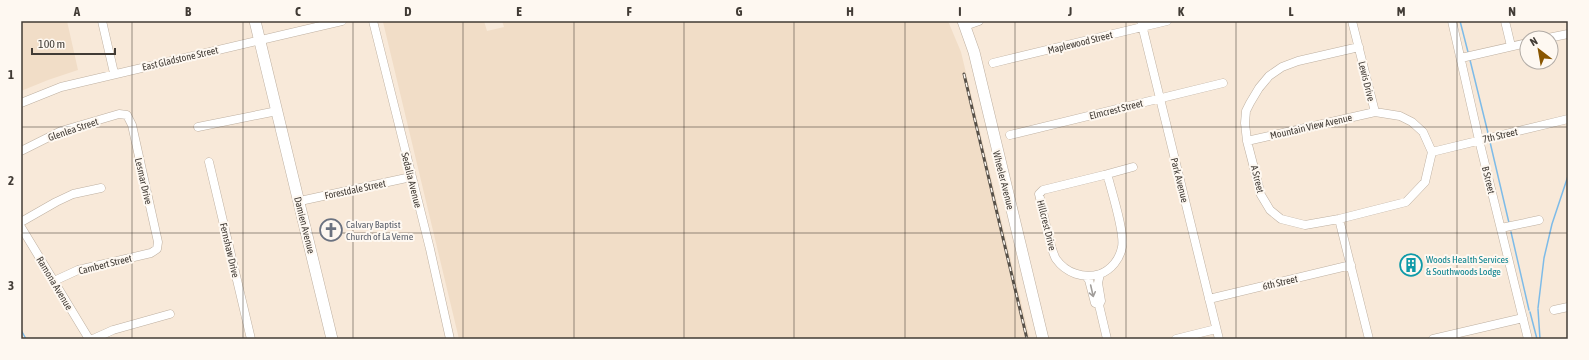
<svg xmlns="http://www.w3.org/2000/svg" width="1589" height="360" viewBox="0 0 1589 360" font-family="'Asap Condensed',sans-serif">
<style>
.built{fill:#f1ddc7}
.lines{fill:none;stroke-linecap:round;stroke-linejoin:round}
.stream{stroke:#7dbbe8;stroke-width:1.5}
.minor-casing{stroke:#beb0a1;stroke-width:9}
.major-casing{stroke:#beb0a1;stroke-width:12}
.minor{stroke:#fff;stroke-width:8}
.major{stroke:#fff;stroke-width:11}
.rail-casing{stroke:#575048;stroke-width:3}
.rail{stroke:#fef8f1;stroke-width:1.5;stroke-dasharray:4.5;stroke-linecap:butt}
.oneway{stroke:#a09d9a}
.grid{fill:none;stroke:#413b35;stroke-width:1;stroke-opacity:0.55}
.labels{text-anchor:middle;stroke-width:4;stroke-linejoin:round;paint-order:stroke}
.street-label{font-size:10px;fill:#413b35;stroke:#fef8f1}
.worship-label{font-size:10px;fill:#5b616d;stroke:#fef8f1;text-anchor:start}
.culture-label{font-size:10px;fill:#0d838f;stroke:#fef8f1;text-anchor:start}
.neatline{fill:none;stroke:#413b35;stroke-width:1.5}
.grid-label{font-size:13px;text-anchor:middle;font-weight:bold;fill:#413b35}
</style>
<rect width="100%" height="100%" fill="#f8e9d9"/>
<path class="built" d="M 21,21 L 67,21 L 78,70 L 48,80 L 21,91 Z
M 484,21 L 487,31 L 504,27 L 502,21 L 948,21 L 961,52 L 1030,339 L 459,339 L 383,22 Z"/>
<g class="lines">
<path class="stream" d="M 1460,21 L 1468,52
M 1470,60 L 1488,133
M 1490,142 L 1509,223
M 1511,232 L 1529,310
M 1538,308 L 1544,258 L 1552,224 L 1568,176
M 1538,309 L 1540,339
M 1530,312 L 1537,339
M 21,330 L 26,339"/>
<g class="minor-casing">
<path id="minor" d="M 102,21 L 114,73
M 373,21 L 430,249 L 450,339
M 1141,21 L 1219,339
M 1352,21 L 1375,112 L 1400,116 L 1412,122 L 1423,132 L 1432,152 L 1425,182 L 1406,202 L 1339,219 L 1305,225 L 1281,219 L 1270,210 L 1261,195 L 1247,141 L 1245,123 L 1246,111 L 1250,103 L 1259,88 L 1269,76 L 1282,67 L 1298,61 L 1359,47
M 1452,21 L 1479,140 L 1528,339
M 1505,21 L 1511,46
M 965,26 L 979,21
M 1548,38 L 1568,34
M 1461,58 L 1527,43
M 993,63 L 1167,21
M 21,103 L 61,87 L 342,21
M 198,127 L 277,111
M 1010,135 L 1223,83
M 1247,141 L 1375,112
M 21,151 L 61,131 L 119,114 L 127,115 L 132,125 L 158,242 L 157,249 L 151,253 L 78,270 L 54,281
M 1432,152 L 1568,119
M 209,162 L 251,339
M 1104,175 L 1108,177 C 1112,193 1125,233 1122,247 C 1120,259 1111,270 1100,274 C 1083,279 1066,273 1056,259 C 1049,247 1043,209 1039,194 L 1043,190 Z
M 1104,175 L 1133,167
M 300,201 L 411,177
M 1339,219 L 1369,339
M 21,222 L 56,202 L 73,194 L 101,188
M 21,227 L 89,339
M 1501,228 L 1539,220
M 1100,274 L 1098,283 L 1101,301 L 1099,305 L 1107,339
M 1086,276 L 1089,280 L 1095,303 L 1099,305
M 1209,299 L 1351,265
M 1554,310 L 1568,307
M 93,339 L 113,330 L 170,314
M 1176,339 L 1216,329
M 1433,339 L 1523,318"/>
</g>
<g class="major-casing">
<path id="major" d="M 255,21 L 332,339
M 963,21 L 974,52 L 1043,339"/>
</g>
<use href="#minor" class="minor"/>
<use href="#major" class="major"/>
<g class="rail-casing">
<path id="rail" d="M 964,74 L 1027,339"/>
</g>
<use href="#rail" class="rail"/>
</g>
<defs><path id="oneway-shaft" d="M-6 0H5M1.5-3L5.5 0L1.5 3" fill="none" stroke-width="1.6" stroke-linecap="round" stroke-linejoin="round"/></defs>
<use class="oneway" href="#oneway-shaft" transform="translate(1092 291) rotate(77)"/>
<path class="grid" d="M 132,21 L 132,339M 243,21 L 243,339M 353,21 L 353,339M 463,21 L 463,339M 574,21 L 574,339M 684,21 L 684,339M 794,21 L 794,339M 905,21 L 905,339M 1015,21 L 1015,339M 1126,21 L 1126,339M 1236,21 L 1236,339M 1346,21 L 1346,339M 1457,21 L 1457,339M 21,127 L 1568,127M 21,233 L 1568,233"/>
<defs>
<g id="church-ring" transform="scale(1.15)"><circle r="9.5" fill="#fef8f1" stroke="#6b7280" stroke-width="1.5"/><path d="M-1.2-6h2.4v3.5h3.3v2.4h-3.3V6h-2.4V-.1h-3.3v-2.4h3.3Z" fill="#6b7280"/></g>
<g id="building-ring" transform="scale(1.15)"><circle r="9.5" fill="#fef8f1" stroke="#0f9aa8" stroke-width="1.5"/><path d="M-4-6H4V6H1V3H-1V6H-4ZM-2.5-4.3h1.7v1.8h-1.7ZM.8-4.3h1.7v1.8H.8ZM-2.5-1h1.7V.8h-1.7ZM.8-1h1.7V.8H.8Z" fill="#0f9aa8"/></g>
</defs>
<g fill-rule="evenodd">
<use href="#church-ring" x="331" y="230"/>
<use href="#building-ring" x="1411" y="265"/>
</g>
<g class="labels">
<g class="street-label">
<text transform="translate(1080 42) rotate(-14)" y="4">Maplewood Street</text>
<text transform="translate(180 58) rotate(-13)" y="4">East Gladstone Street</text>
<text transform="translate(1367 81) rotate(76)" y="4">Lewis Drive</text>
<text transform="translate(1116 109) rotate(-14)" y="4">Elmcrest Street</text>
<text transform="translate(1311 126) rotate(-13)" y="4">Mountain View Avenue</text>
<text transform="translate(73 129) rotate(-19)" y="4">Glenlea Street</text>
<text transform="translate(1500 135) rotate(-13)" y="4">7th Street</text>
<text transform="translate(1258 179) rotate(76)" y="4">A Street</text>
<text transform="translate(412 180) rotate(76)" y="4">Sedalia Avenue</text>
<text transform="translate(1004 180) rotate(76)" y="4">Wheeler Avenue</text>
<text transform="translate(1180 180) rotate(76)" y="4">Park Avenue</text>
<text transform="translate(1489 180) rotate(76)" y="4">B Street</text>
<text transform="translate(144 181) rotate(77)" y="4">Lesmar Drive</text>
<text transform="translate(355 189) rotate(-12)" y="4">Forestdale Street</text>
<text transform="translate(305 225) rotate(76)" y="4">Damien Avenue</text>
<text transform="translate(1047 225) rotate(76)" y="4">Hillcrest Drive</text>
<text transform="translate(230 250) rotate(77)" y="4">Fernshaw Drive</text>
<text transform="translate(105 264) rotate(-14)" y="4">Cambert Street</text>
<text transform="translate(1280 282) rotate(-13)" y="4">6th Street</text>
<text transform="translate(55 283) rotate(59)" y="4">Ramona Avenue</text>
</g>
<g class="worship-label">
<text x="346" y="228">Calvary Baptist<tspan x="346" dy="12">Church of La Verne</tspan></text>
</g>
<g class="culture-label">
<text x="1426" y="263">Woods Health Services<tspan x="1426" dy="12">&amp; Southwoods Lodge</tspan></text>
</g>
</g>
<rect width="1589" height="360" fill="none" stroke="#fef8f1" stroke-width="44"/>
<g transform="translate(1539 50) rotate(329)"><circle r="19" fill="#fef8f1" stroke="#b2aca6"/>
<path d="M0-3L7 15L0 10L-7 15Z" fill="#895601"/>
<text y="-6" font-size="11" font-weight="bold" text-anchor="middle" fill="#413b35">N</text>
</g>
<path d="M32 48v6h83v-6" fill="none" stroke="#413b35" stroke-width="2"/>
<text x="38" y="48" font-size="12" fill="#413b35" stroke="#fef8f1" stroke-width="3" paint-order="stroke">100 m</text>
<rect x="22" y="22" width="1545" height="316" class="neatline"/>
<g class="grid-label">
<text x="77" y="16">A</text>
<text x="188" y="16">B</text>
<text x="298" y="16">C</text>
<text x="408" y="16">D</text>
<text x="519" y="16">E</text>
<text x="629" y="16">F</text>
<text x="739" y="16">G</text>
<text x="850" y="16">H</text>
<text x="960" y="16">I</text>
<text x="1070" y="16">J</text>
<text x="1181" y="16">K</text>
<text x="1291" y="16">L</text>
<text x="1401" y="16">M</text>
<text x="1512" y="16">N</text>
<text x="11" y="79">1</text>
<text x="11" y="185">2</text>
<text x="11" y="290">3</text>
</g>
</svg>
